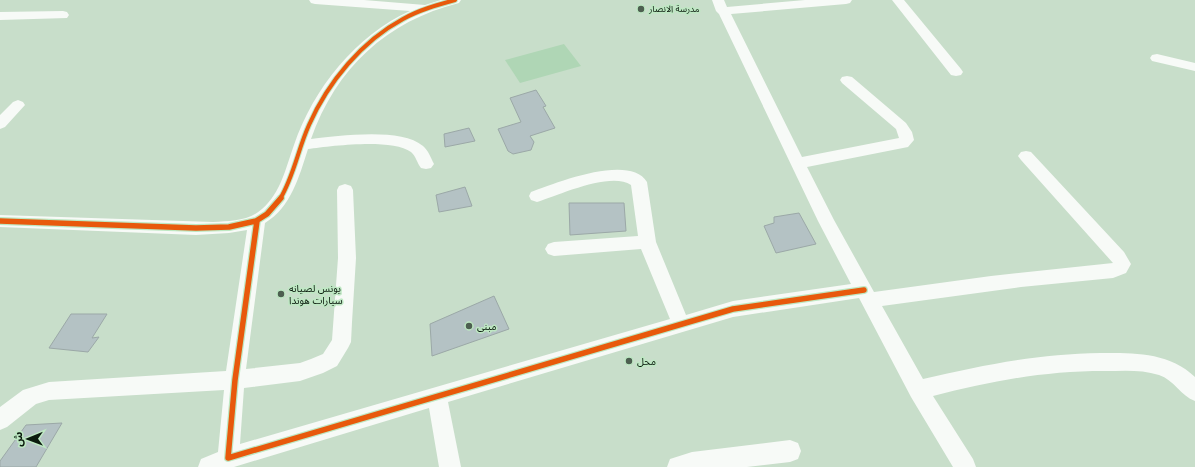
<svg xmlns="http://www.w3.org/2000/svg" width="1195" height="467" viewBox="0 0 1195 467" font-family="Lato,'Noto Sans Arabic',sans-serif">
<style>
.green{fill:#afd6b5}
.building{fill:#b4c2c4;stroke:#9ba8a7}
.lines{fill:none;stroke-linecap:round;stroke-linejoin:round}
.minor{fill:#f7faf7;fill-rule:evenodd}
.cycleway-far1-casing{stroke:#bee8c3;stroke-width:6}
.cycleway-casing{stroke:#bee8c3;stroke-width:8}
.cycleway-far1{stroke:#e8590c;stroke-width:4}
.cycleway{stroke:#e8590c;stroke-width:5.5}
.poi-dot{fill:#4d5f50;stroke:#bee8c3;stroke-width:1.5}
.labels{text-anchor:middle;stroke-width:3;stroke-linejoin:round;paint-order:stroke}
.far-poi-label{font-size:9px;fill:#0b1b0e;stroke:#bee8c3;text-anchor:start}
.poi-label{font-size:10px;fill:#0b1b0e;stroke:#bee8c3;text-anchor:start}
</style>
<rect width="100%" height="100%" fill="#c8deca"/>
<path class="green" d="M 564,44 L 581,66 L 520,83 L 505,60 Z"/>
<path class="building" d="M 536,90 L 546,106 L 543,107 L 555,128 L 530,136 L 534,142 L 531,150 L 513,154 L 508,151 L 498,129 L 521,122 L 510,98 Z
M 469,128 L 475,141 L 445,147 L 444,134 Z
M 465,187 L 472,206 L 439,212 L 436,195 Z
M 569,203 L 624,203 L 626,231 L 570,235 Z
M 799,213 L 816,244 L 776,253 L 764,226 L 774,223 L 774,217 Z
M 494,296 L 509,329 L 432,356 L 430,324 Z
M 71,314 L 107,314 L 92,338 L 99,337 L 88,352 L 49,348 Z
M 62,423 L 36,467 L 0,467 L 0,461 L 26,425 Z"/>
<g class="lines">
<path class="minor" d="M 309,0 L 364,0 L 425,5 L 441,0 L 461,0 L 459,3 C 387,21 336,68 311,139 C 338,136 401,127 423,146 C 428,150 431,158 434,164 L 431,168 L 426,169 L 421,168 C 417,163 416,156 411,152 C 392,138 331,146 308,149 C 299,177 291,207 265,223 L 246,369 L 300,363 L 311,359 L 323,354 L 332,340 L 338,258 L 337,190 L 339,186 L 345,184 L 351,186 L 353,190 L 356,258 L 352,322 L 351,342 L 348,348 L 337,366 L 323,373 L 300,381 L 244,388 L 240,444 L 670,319 L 641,249 L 554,256 L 548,254 L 545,249 L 548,244 L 554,242 L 638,236 L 631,185 C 611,171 559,195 537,202 L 531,200 L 529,196 L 531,192 C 555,183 630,153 647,182 L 656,242 L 686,315 L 733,301 L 851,284 L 818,221 L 719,14 L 716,11 L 712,0 L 724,0 L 727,7 L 805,0 L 852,0 L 850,3 L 846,4 L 731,14 L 802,157 L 899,138 L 896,129 L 842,83 L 840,80 L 842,77 L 847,76 L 852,77 L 906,123 L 912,132 L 914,140 L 908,147 L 807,167 L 834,220 L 874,292 L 991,276 L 1113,263 L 1021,160 L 1018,156 L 1021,152 L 1026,151 L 1031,152 L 1124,252 L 1131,264 L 1126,273 L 1113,278 L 1021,287 L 882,306 L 923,379 C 984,365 1037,354 1101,353 C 1134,353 1169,352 1195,377 L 1195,401 C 1181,396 1174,380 1159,375 C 1141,369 1122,371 1104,371 C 1044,371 991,381 933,396 L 973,459 L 976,467 L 953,467 L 911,397 L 859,298 L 733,317 L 448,402 L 461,467 L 439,467 L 429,408 L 234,467 L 198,467 L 201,459 L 218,452 L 224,390 L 49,400 L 36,404 L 7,427 L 0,430 L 0,407 L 23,390 L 49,382 L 226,371 L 247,230 L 229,233 L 196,235 L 0,227 L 0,215 L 213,222 C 230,221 249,221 262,209 C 281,193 286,167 294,145 C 313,89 356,35 410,11 L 315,4 L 311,3 Z
M 892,0 L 904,0 L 961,69 L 963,72 L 961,75 L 956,76 L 951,75 Z
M 63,11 L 67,12 L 69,15 L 67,18 L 0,20 L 0,12 Z
M 1157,54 L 1195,63 L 1195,71 L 1152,61 L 1150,58 L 1152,55 Z
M 18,100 L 23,102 L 25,105 L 5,127 L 0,129 L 0,115 L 13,102 Z
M 790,440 L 798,443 L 801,451 L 798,459 L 790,462 L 747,467 L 667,467 L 670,459 L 692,452 Z"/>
<g class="cycleway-far1-casing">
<path id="cycleway-far1" d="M 280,199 C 294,176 298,149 309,125 C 328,82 362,41 403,19 C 419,10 437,5 455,0"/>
</g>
<g class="cycleway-casing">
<path id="cycleway" d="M 0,221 L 196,228 L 229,227 L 256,221 L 267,214 L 281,198
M 257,221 L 235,380 L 228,458 L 733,309 L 864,290"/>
</g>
<use href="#cycleway-far1" class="cycleway-far1"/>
<use href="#cycleway" class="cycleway"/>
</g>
<g class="poi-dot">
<circle cx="641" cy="9" r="4"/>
<circle cx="281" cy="294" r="4"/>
<circle cx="469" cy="326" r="4"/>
<circle cx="629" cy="361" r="4"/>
</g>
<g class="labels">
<g class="far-poi-label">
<text x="649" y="12">مدرسة الانصار</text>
</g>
<g class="poi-label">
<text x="289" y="292">يونس لصيانه<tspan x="289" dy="12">سيارات هوندا</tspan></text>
<text x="477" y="330">مبنى</text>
<text x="637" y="365">محل</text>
</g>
</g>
<g transform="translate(28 439) rotate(269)" stroke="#bee8c3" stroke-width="3" paint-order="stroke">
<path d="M0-3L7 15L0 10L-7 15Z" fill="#0b1b0e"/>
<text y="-6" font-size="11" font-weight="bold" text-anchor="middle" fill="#0b1b0e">ش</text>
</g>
</svg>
